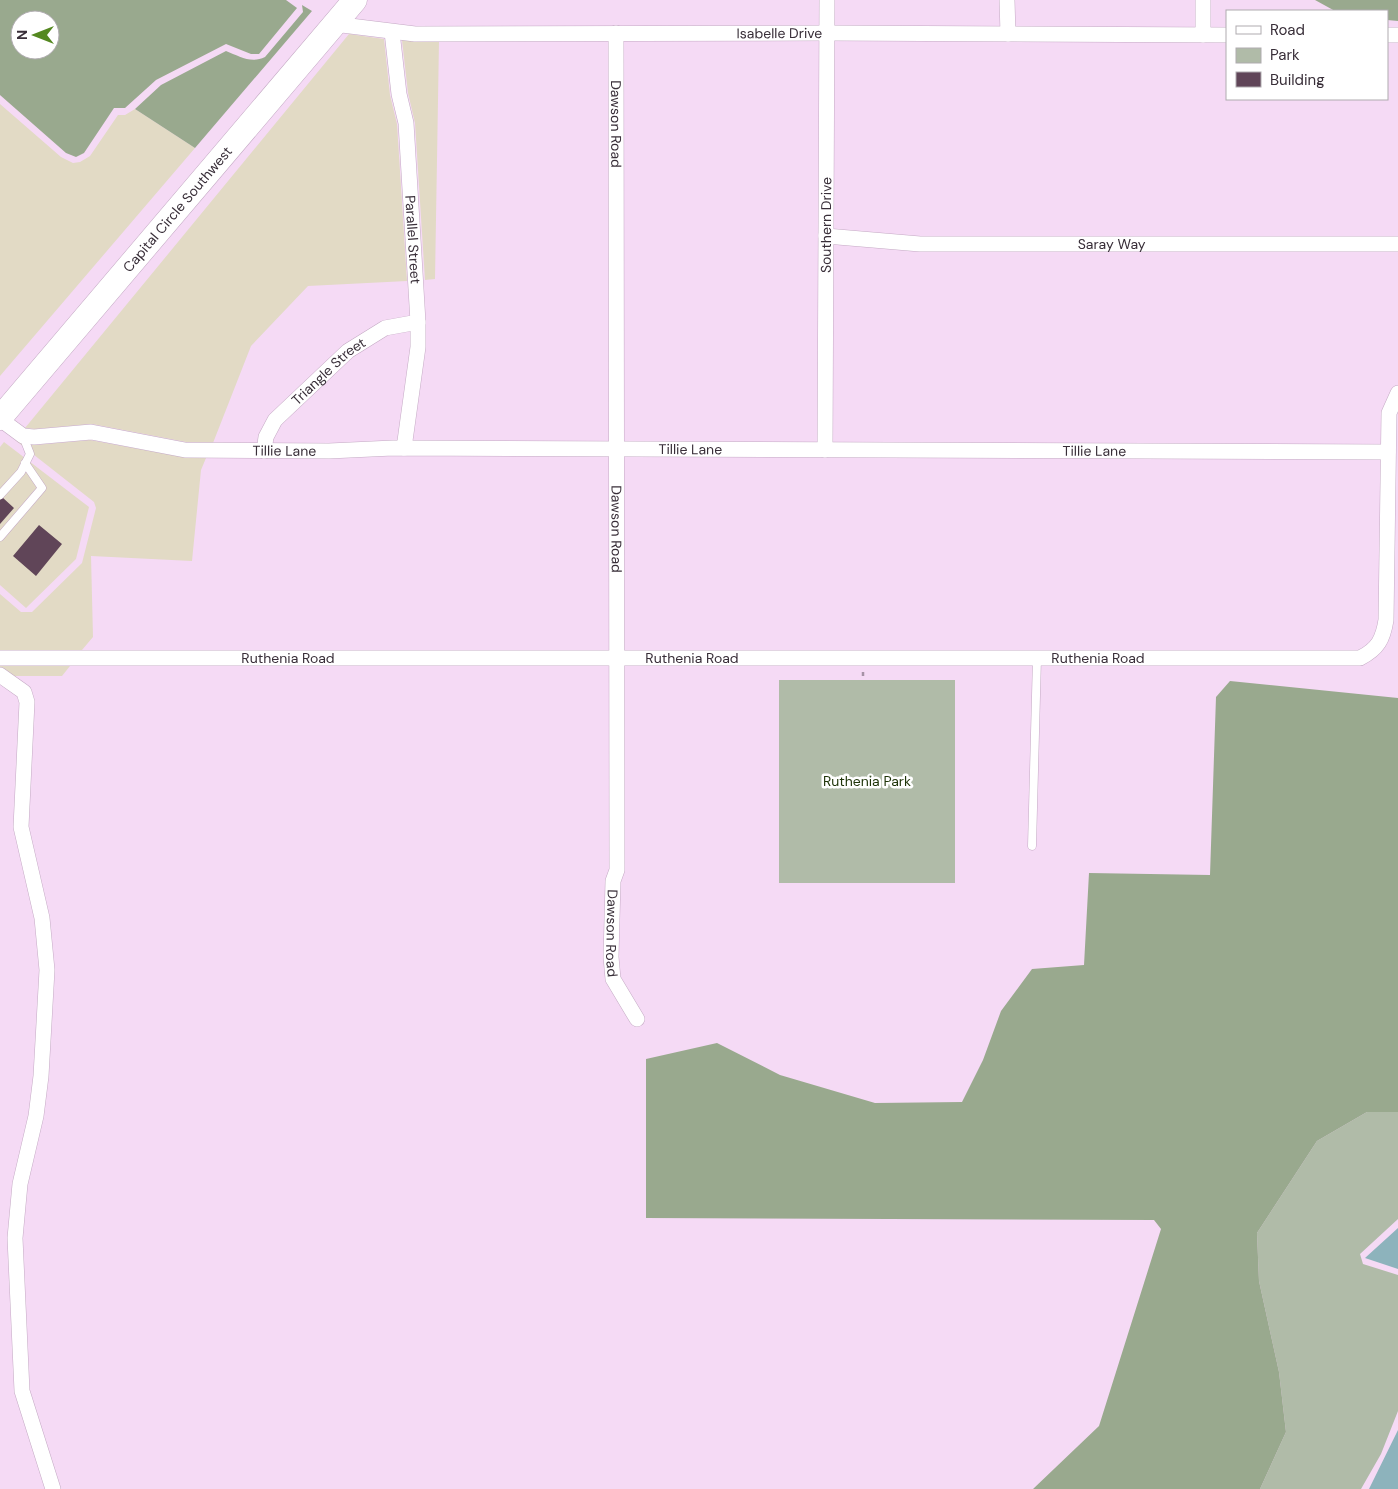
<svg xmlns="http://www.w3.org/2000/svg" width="1398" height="1489" viewBox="0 0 1398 1489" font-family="'DM Sans',sans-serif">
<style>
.commercial{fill:#e2dac5}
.green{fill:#b0bba8}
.forest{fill:#99a98e;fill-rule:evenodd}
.water{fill:#8db3bc}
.building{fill:#604558}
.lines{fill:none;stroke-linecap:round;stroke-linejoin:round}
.service-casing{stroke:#c4aac4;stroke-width:9}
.minor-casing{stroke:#c4aac4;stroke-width:16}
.primary-casing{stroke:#c4aac4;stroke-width:25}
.path{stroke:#a692a6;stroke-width:2.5;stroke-dasharray:4 4;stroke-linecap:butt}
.service{stroke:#fff;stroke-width:8}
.minor{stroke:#fff;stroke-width:15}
.primary{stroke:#fff;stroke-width:24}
.labels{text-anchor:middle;stroke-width:5;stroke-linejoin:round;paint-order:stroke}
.street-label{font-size:14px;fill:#382e38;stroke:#fff}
.park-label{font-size:14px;fill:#1e3408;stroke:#fff}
</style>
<rect width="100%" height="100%" fill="#f5daf5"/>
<path class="commercial" d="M 349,34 L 384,39 L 390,95 L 397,124 L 407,281 L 308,286 L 251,346 L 213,443 L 186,442 L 92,424 L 35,429 L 25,428 Z
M 402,40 L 439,41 L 435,279 L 425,280 L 415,123 L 408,93 Z
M 0,104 L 61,157 L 73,163 L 80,162 L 90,156 L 118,115 L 125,115 L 135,109 L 195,148 L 0,376 Z
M 15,440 L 35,445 L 90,440 L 183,457 L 206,458 L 201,470 L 192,561 L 91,556 L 93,637 L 82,650 L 0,651 L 0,594 L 21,612 L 32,612 L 82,563 L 96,508 L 94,502 Z
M 4,442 L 89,507 L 76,559 L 26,608 L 0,585 L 0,447 Z
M 0,666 L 70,666 L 62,676 L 3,676 L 0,678 Z"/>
<path class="green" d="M 779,680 L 955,680 L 955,883 L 779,883 Z
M 1367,1112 L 1398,1112 L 1398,1219 L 1360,1254 L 1363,1264 L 1398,1275 L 1398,1411 L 1381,1454 L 1361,1489 L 1260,1489 L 1286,1432 L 1279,1372 L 1259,1281 L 1257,1233 L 1317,1141 Z"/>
<path class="forest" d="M 0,0 L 286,0 L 297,8 L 259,54 L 251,54 L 226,44 L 156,80 L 125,108 L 114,108 L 84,153 L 76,157 L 66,153 L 0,95 ZM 20,20 L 50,20 L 50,50 L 20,50 Z
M 1315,0 L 1398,0 L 1398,21 L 1387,20 L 1387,11 L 1335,11 Z
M 302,5 L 312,11 L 195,148 L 135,109 L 161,85 L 226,51 C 239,56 251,64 265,57 L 303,12 Z
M 1230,681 L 1398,698 L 1398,1112 L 1367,1112 L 1317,1141 L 1257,1233 L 1259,1281 L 1279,1372 L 1286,1432 L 1260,1489 L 1033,1489 L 1099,1426 L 1161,1229 L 1154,1220 L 646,1218 L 646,1059 L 717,1043 L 780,1075 L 875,1103 L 962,1102 L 983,1060 L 1001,1011 L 1032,969 L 1084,965 L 1089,873 L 1210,875 L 1216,697 Z"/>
<path class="water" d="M 1398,1228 L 1398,1269 L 1365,1258 Z
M 1398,1430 L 1398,1489 L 1369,1489 Z"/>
<path class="building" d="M 2,497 L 14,508 L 0,524 L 0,500 Z
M 39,525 L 62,544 L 36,576 L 13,556 Z"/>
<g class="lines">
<g class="service-casing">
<path id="service" d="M 0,495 L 21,472 L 30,454 L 23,436
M 0,537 L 42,488 L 25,463
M 1032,846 L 1037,658"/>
</g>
<g class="minor-casing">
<g id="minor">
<path d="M 1007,0 L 1008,34"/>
<path d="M 1203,0 L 1203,35"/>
<path id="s1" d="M 334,24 L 415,34 L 827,33 L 1227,35"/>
<path id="s2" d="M 392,32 L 399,94 L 406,123 L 418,322 L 418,347 L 404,448"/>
<path id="s3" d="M 616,33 L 617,870 L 613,881 L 611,957 L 613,979 L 637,1019"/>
<path d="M 1387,35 L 1398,35"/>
<path id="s4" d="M 826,236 L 920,244 L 1398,244"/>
<path id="s5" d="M 0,419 L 23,436 L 34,437 L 91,432 L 185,450 L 329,451 L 393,448 L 1388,452"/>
<path id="s6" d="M 825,450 L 827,0"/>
<path id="s7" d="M 264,451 L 266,437 L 275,420 L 348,351 L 385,328 L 418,322"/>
<path id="s8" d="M 0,658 L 1360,658 C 1378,649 1383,639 1386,620 L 1389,413 L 1398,393"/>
<path d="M 0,675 L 24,692 L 27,702 L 21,827 L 42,918 L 47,970 L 41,1076 L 36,1116 L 20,1184 L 15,1238 L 22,1391 L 53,1489"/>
</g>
</g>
<g class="primary-casing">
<g id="primary">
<path id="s9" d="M 0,418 L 355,0"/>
</g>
</g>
<path class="path" d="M 863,672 L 863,680"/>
<use href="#service" class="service"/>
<use href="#minor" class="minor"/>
<use href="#primary" class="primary"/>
</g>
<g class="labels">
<g class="street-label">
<text dy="5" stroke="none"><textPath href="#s1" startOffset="446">Isabelle Drive</textPath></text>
<text dy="5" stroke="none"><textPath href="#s3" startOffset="91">Dawson Road</textPath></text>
<text dy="5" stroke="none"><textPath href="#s9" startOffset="274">Capital Circle Southwest</textPath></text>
<text dy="5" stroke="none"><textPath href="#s6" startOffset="225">Southern Drive</textPath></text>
<text dy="5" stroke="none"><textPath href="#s2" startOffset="209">Parallel Street</textPath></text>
<text dy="5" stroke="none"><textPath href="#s4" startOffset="286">Saray Way</textPath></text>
<text dy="5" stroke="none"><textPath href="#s7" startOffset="106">Triangle Street</textPath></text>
<text dy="5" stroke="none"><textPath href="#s5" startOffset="698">Tillie Lane</textPath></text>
<text dy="5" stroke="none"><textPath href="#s5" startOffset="292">Tillie Lane</textPath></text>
<text dy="5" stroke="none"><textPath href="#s5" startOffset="1102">Tillie Lane</textPath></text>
<text dy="5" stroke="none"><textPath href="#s3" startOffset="496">Dawson Road</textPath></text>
<text dy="5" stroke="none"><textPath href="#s8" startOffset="692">Ruthenia Road</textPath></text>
<text dy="5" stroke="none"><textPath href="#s8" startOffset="288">Ruthenia Road</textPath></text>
<text dy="5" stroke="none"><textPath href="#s8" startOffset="1098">Ruthenia Road</textPath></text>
<text dy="5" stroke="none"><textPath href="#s3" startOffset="901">Dawson Road</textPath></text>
</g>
<g class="park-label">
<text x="867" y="786">Ruthenia Park</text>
</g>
</g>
<rect x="1226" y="10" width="162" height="90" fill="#ffffff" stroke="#afabaf"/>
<rect x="1236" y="26" width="25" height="8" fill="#ffffff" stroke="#afabaf"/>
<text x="1270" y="35" font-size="15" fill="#382e38">Road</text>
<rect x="1236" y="48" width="25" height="15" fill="#b0bba8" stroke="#afabaf"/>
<text x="1270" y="60" font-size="15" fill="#382e38">Park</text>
<rect x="1236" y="72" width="25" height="15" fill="#604558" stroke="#afabaf"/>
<text x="1270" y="85" font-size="15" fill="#382e38">Building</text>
<g transform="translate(35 35) rotate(270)"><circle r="24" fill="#ffffff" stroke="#afabaf"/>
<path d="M0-4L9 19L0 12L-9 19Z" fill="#548820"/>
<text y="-8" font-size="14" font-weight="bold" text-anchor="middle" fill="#382e38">N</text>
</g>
</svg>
